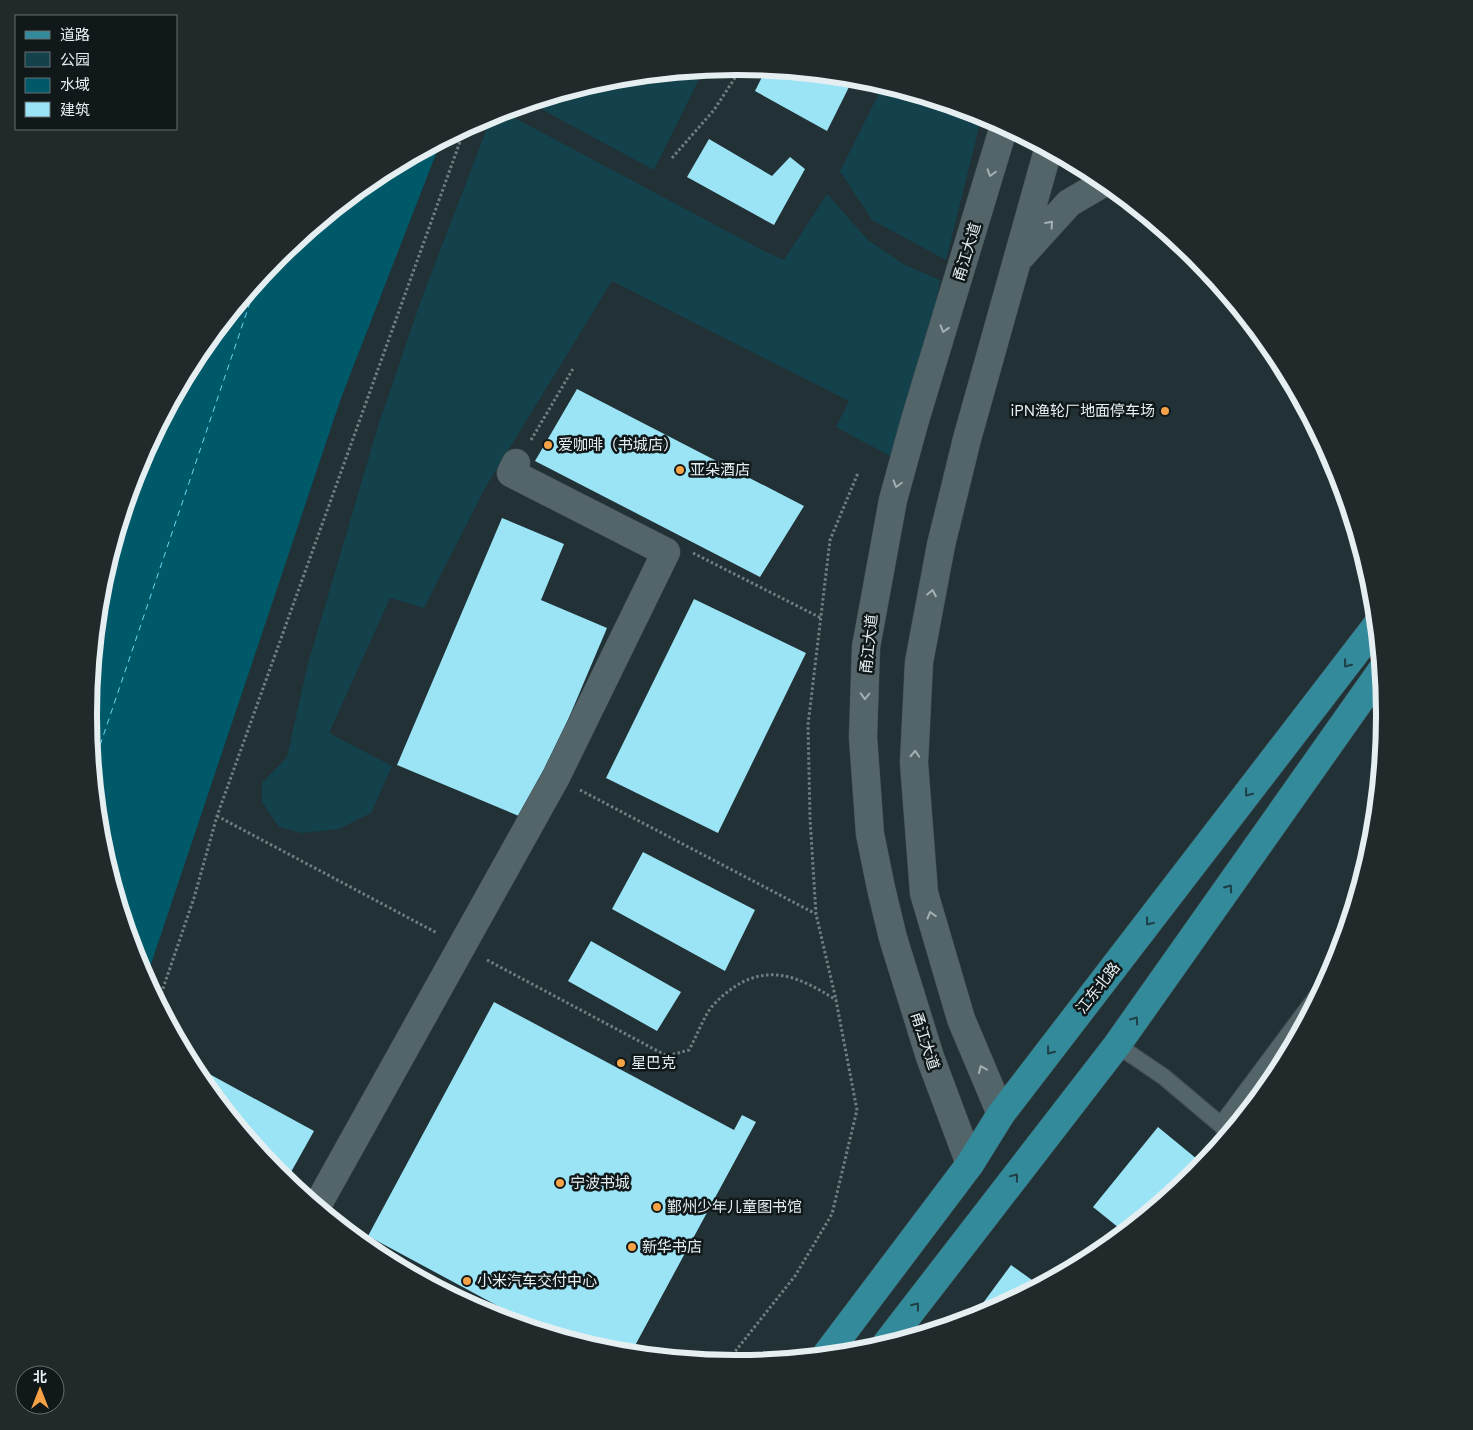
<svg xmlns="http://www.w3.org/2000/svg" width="1473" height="1430" viewBox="0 0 1473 1430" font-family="Commissioner,'Noto Sans SC',sans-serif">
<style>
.green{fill:#13424c}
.water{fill:#005969}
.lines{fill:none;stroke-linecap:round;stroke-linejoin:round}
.ferry{stroke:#6ad8f1;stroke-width:1;stroke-dasharray:6 5;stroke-linecap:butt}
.building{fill:#9be4f6}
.service-casing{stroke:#3f4c50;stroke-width:18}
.minor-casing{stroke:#3f4c50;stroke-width:29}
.tertiary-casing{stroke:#3f4c50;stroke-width:29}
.primary-casing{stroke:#3f4c50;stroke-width:29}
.path{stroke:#707e82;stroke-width:3;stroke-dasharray:2.5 2.5;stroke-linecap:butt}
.service{stroke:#536569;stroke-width:16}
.minor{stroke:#536569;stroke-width:28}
.tertiary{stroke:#536569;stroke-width:28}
.primary{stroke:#338a9b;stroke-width:28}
.oneway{stroke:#a3b1b4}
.oneway2{stroke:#1d4047}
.poi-dot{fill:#f6a247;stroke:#11181a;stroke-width:2}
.labels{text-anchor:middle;stroke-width:5;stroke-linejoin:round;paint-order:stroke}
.street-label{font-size:15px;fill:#e5eff2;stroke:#11181a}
.poi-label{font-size:15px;fill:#e5eff2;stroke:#11181a;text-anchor:start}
.rim{fill:none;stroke:#e5eff2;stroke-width:6}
</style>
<rect width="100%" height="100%" fill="#213135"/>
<path class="green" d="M 704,69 L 654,170 L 530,103 L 610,79 Z
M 883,85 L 982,115 L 946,260 L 872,220 L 840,171 Z
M 513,117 L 764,251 L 784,260 L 827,194 L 868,240 L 905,265 L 940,280 L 915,420 L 892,457 L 836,427 L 849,401 L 612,281 L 485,488 L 424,608 L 390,598 L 329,733 L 392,766 L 371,813 L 339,829 L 302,833 L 279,827 L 262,802 L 262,783 L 287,757 L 307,667 L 379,423 L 423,295 L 491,118 Z"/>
<path class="water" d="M 441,141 L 341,398 L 146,979 L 137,963 L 100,841 L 88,715 L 100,588 L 137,466 L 197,354 L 278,256 L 376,175 Z"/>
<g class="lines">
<path class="ferry" d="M 93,766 L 257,282"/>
</g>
<path class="building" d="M 766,69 L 808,73 L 818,78 L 820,74 L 849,77 L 853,79 L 827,131 L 755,91 Z
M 709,139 L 772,176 L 790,157 L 805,169 L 774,225 L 687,177 Z
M 577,389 L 804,506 L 760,577 L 535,461 Z
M 502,518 L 564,544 L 541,600 L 607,628 L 526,819 L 397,765 Z
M 694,599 L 806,653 L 718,833 L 606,778 Z
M 643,852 L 755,910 L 725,971 L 612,909 Z
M 591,941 L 681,992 L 657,1031 L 568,981 Z
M 494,1002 L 734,1130 L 742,1115 L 756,1122 L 631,1353 L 610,1351 L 548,1333 L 368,1236 Z
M 191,1064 L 314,1131 L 286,1181 L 278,1174 L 197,1075 Z
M 1158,1127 L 1203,1164 L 1195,1174 L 1124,1232 L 1093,1207 Z
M 1011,1265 L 1039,1285 L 984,1314 L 972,1318 Z"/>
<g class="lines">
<g class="service-casing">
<path id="service" d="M 1117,1045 L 1164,1077 L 1228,1131
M 1221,1125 L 1320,992"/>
</g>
<g class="minor-casing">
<path id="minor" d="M 317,1206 L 556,777 L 666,552 L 511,473 L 516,463"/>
</g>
<g class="tertiary-casing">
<path id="tertiary" d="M 1022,255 L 1069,203 L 1105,182
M 1001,1114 L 961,1019 L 924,893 L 914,763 L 919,662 L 941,545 L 967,439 L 1048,150
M 970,1164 L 930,1057 L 893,938 L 881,888 L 870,834 L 863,737 L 866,647 L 893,500 L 915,420 L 1004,126"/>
</g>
<g class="primary-casing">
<path id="primary" d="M 886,1344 L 1117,1045 L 1381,671
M 826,1355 L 970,1164 L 1001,1114 L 1376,626"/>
</g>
<path class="path" d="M 672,158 L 714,110 L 742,67
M 531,440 L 574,367
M 693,553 L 821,618
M 580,790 L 816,914
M 217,816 L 437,933
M 487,960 L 667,1056 L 689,1050 C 696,1037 701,1024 708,1012 C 713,1004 722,996 730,990 C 768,962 800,977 836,1000
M 158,1003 L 194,898 L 217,816 L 465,128
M 726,1363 L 795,1276 L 832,1214 L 857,1110 L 836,1000 L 816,914 L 810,818 L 808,725 L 830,540 L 858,473"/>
<use href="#service" class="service"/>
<use href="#minor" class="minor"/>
<use href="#tertiary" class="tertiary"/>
<use href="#primary" class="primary"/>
</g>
<defs><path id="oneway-chevron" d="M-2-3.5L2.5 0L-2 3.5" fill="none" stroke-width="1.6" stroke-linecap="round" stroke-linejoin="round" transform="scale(1.25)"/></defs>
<g class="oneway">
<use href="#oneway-chevron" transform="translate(991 173) rotate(106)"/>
<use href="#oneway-chevron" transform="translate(1050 224) rotate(-48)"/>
<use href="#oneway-chevron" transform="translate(944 329) rotate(107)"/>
<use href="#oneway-chevron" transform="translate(897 484) rotate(106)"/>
<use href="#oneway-chevron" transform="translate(932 593) rotate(-79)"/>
<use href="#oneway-chevron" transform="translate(865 696) rotate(92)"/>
<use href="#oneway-chevron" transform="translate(915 754) rotate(-87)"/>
<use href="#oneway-chevron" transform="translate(931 915) rotate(-106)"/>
<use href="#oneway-chevron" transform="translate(982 1069) rotate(-113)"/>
</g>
<g class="oneway2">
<use href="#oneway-chevron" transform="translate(1347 664) rotate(128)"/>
<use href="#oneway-chevron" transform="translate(1248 793) rotate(128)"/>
<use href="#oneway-chevron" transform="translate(1229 888) rotate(-55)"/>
<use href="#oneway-chevron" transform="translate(1149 922) rotate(128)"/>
<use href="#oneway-chevron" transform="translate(1135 1020) rotate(-55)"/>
<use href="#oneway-chevron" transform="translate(1050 1051) rotate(128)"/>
<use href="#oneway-chevron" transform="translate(1015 1177) rotate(-52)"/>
<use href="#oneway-chevron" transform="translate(916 1306) rotate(-52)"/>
</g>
<g class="poi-dot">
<circle cx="1165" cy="411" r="5"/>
<circle cx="548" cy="445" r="5"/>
<circle cx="680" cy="470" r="5"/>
<circle cx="621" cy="1063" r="5"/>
<circle cx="560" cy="1183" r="5"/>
<circle cx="657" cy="1207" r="5"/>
<circle cx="632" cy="1247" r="5"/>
<circle cx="467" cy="1281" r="5"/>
</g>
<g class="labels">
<g class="street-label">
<text transform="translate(967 252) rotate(-73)" y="5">甬江大道</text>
<text transform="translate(869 644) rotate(-84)" y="5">甬江大道</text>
<text transform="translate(1098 988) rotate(-52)" y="5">江东北路</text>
<text transform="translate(925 1041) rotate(72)" y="5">甬江大道</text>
</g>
<g class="poi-label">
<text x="1155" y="416" text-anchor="end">iPN渔轮厂地面停车场</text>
<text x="558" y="450">爱咖啡（书城店）</text>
<text x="690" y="475">亚朵酒店</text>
<text x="631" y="1068">星巴克</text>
<text x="570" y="1188">宁波书城</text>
<text x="667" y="1212">鄞州少年儿童图书馆</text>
<text x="642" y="1252">新华书店</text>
<text x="477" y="1286">小米汽车交付中心</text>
</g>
</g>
<path d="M0 0H1473V1430H0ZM736 75H737A639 639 0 0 1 1376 714V716A639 639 0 0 1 737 1355H736A639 639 0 0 1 97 716V714A639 639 0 0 1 736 75Z" fill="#22292b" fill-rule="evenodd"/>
<path class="rim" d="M736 75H737A639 639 0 0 1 1376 714V716A639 639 0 0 1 737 1355H736A639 639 0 0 1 97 716V714A639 639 0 0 1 736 75Z"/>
<rect x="15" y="15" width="162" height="115" fill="#11181a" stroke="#666e70"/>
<rect x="25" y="31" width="25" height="8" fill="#338a9b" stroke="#666e70"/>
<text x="60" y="40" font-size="15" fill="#e5eff2">道路</text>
<rect x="25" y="52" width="25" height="15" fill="#13424c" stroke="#666e70"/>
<text x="60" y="65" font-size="15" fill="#e5eff2">公园</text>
<rect x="25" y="78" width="25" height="15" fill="#005969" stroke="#666e70"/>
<text x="60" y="90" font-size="15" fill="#e5eff2">水域</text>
<rect x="25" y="102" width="25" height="15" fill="#9be4f6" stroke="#666e70"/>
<text x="60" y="115" font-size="15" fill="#e5eff2">建筑</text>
<g transform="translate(40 1390)"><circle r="24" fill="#11181a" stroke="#666e70"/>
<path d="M0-4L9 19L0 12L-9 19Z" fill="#f6a247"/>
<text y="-8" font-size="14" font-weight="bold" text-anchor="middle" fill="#e5eff2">北</text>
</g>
</svg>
